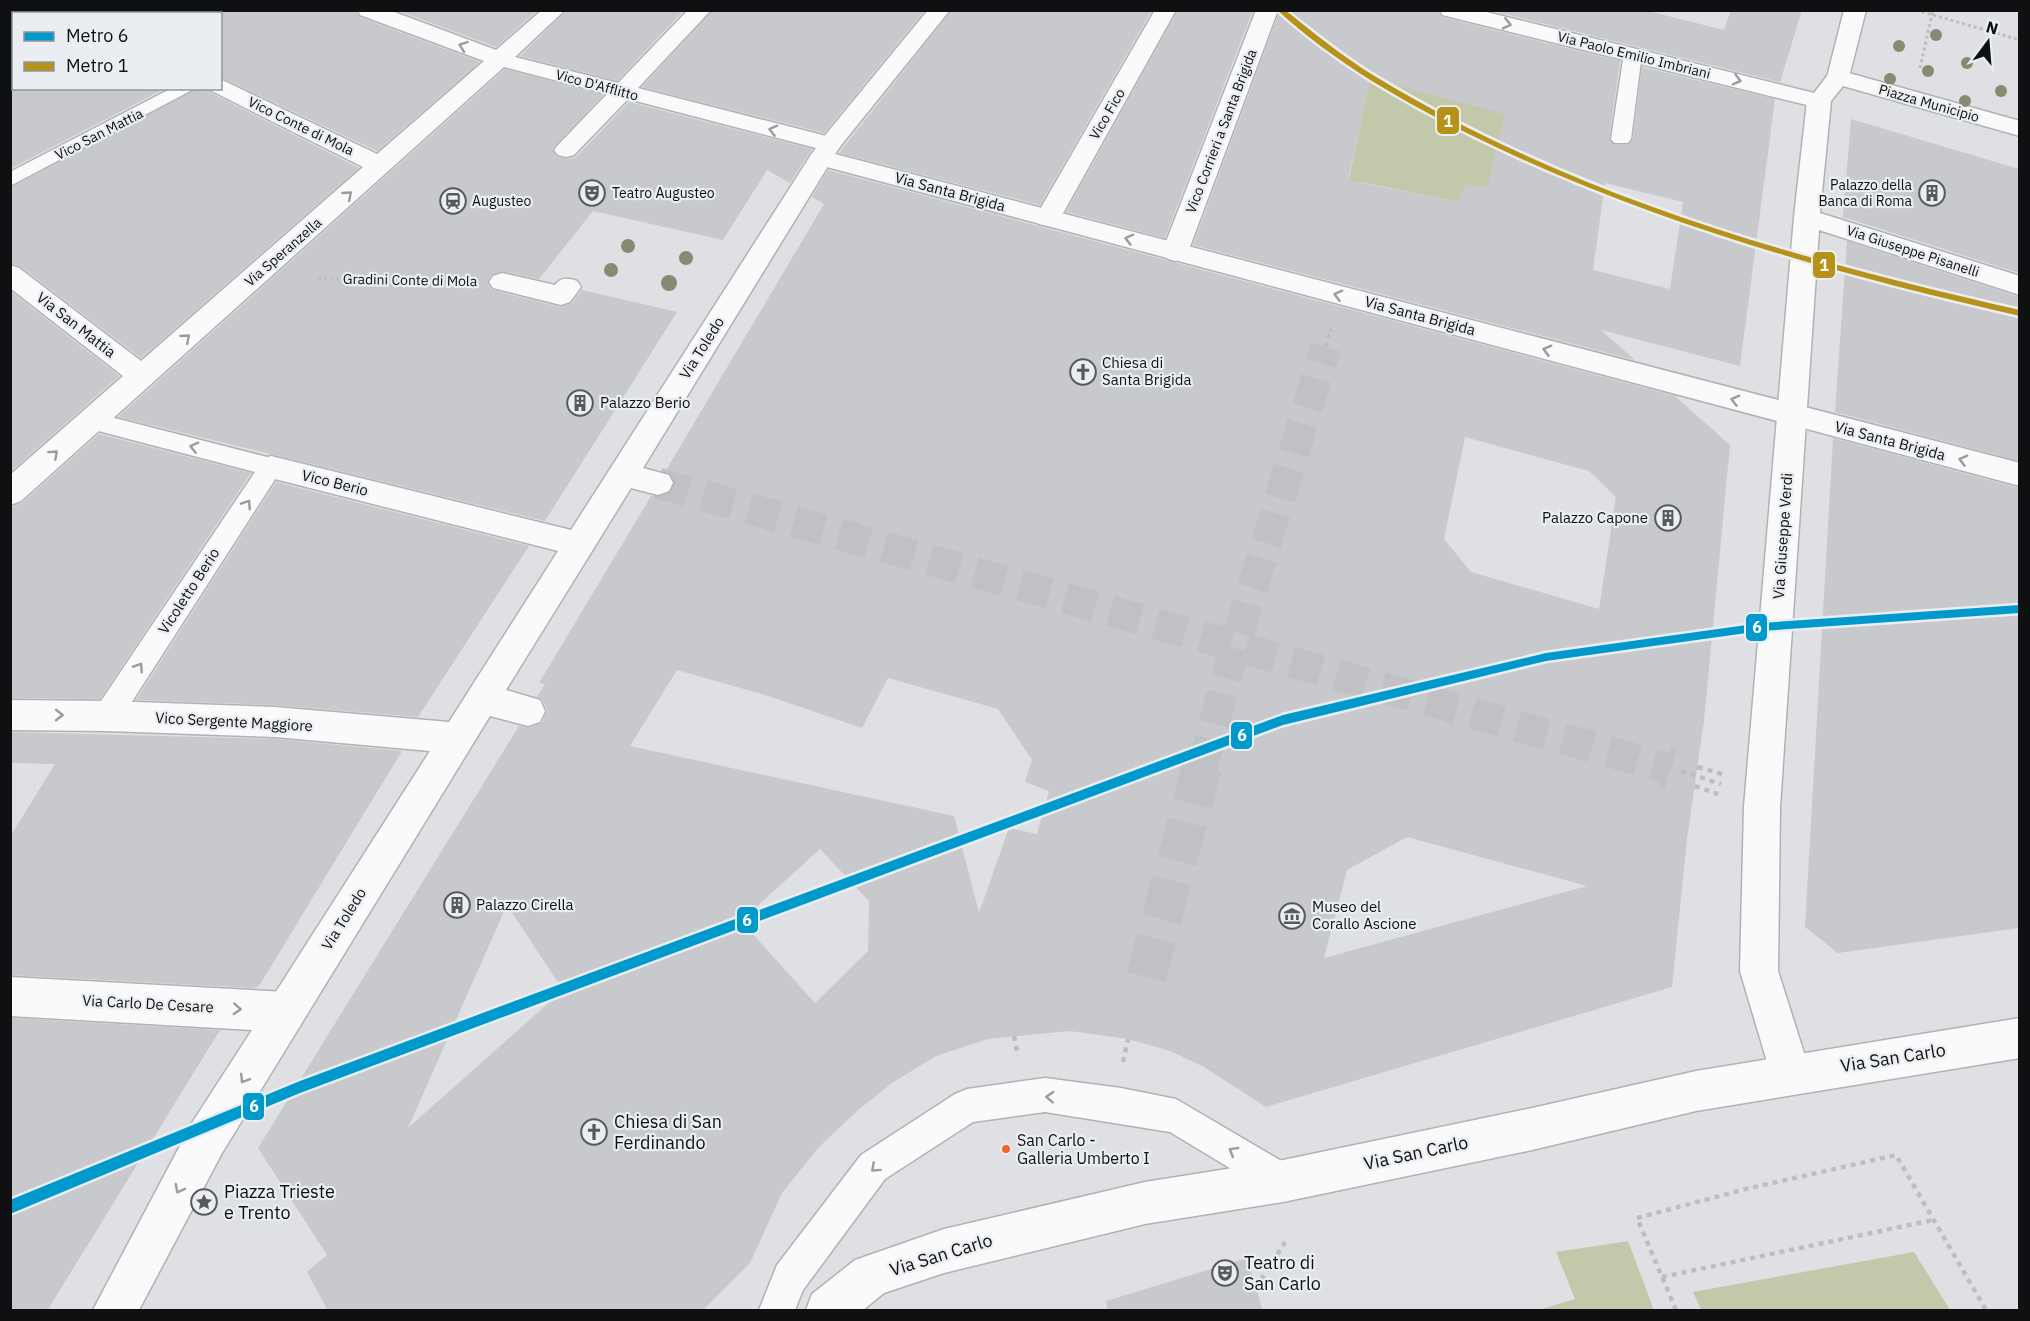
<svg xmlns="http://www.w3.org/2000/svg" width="2030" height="1321" viewBox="0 0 2030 1321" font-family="'IBM Plex Sans',sans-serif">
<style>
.green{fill:#c2c9aa}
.building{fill:#c8c9cc;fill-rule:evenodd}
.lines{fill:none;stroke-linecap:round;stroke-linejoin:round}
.pedestrian-tunnel-far1{stroke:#c0c1c4;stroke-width:31;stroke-dasharray:31 16;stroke-linecap:butt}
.pedestrian-tunnel{stroke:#c0c1c4;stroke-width:40;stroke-dasharray:40 20;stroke-linecap:butt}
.service-casing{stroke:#b1b2b5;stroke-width:3}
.pedestrian-casing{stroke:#b1b2b5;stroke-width:3}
.minor-casing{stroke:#b1b2b5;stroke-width:3}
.path-far2{stroke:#bebebf;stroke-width:3;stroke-dasharray:3 3;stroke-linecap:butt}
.path-far1{stroke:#bebebf;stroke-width:4;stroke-dasharray:4.5 4.5;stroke-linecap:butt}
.path{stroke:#bebebf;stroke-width:4.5;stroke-dasharray:5 5;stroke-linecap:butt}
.service{fill:#fafafb;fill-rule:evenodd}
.pedestrian{fill:#fafafb;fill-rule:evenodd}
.minor{fill:#fafafb;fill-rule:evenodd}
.metro-1-casing{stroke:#eaedf2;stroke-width:5}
.metro-2-casing{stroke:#eaedf2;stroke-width:5}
.metro-1{fill:#09c;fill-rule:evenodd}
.metro-2{fill:#b69218;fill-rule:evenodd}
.tree{fill:#868b71}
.oneway{stroke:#9c9c9d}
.bus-dot{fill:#f26522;stroke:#eaedf2;stroke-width:2}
.labels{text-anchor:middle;stroke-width:4.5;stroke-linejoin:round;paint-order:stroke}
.far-street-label{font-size:14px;fill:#0f1011;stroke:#eaedf2}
.far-poi-label{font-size:14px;fill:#0f1011;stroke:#eaedf2;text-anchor:start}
.street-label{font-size:15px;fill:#0f1011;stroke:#eaedf2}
.poi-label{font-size:15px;fill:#0f1011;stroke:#eaedf2;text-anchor:start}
.near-bus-label{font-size:16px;fill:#0f1011;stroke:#eaedf2;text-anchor:start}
.near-street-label{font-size:18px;fill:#0f1011;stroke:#eaedf2}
.near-poi-label{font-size:18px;fill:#0f1011;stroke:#eaedf2;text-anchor:start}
.line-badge{stroke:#eaedf2;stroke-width:2}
.badge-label{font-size:16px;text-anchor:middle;font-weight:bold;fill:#fff}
</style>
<rect width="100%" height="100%" fill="#dfe0e3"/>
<path class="green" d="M 1332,67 L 1572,132 L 1487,187 L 1458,202 L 1361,182 L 1355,199 L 1345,197 L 1362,118 Z
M 1628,1241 L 1654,1310 L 1539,1310 L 1575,1299 L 1556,1252 Z
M 1914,1252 L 1950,1310 L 1701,1310 L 1693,1292 Z"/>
<path class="building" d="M 220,10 L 356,10 L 359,17 L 480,62 L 377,151 L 220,77 Z
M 397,10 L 538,10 L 496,47 Z
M 567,10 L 684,10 L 617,81 L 520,56 Z
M 713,10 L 925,10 L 824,133 L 642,87 Z
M 952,10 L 1152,10 L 1040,205 L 839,153 Z
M 1178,10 L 1253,10 L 1165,238 L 1066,212 Z
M 1280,10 L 1438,10 L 1441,17 L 1620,61 L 1609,139 L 1614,145 L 1628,145 L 1633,139 L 1642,67 L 1775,99 L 1740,366 L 1601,330 L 1635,360 L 1193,245 ZM 1371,78 L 1505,114 L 1487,187 L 1466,184 L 1458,202 L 1348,180 ZM 1605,183 L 1683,202 L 1670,289 L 1593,270 Z
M 1489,10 L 1644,10 L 1724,30 L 1731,10 L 1802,10 L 1780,82 Z
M 505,69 L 603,95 L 552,149 L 557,157 L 567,159 L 576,157 L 629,102 L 812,149 L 790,183 L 767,170 L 723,240 L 593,211 L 539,279 L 502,271 L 491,275 L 487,283 L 492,290 L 560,307 L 572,303 L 582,290 L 677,312 L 545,521 L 118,417 Z
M 10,88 L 166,88 L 10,169 Z
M 198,88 L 208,88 L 211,93 L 359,168 L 141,358 L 20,266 L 10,263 L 10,188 Z
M 1851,119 L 2019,169 L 2019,273 L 1843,217 Z
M 828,170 L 1675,396 L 1730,445 L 1704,721 L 1687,839 L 1672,987 L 1266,1107 L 1204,1067 L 1170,1051 L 1128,1039 L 1070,1031 L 988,1039 L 936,1056 L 892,1083 L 857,1111 L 818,1148 L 782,1193 L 750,1263 L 702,1311 L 328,1311 L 307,1272 L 327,1255 L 258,1148 L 519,726 L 529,728 L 542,723 L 547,710 L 542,699 L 537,697 L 545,684 L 539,683 L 651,496 L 659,497 L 671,492 L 675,482 L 671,474 L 665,472 L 824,204 L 812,197 ZM 1465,437 L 1589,471 L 1616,497 L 1599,609 L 1471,572 L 1444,539 ZM 677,670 L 768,696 L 862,728 L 888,678 L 998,709 L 1032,760 L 1025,782 L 1049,791 L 1037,834 L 1009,828 L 979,913 L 954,816 L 630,746 ZM 1407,837 L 1587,886 L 1324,958 L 1347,870 ZM 820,849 L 869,901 L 868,951 L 815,1003 L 741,921 ZM 507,905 L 563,990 L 408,1128 Z
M 1847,241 L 2019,297 L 2019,461 L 1835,412 Z
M 10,291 L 119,376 L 10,472 Z
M 99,434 L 251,473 L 100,699 L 10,698 L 10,507 L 22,503 Z
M 1833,438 L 2019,488 L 2019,928 L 1838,953 L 1805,927 Z
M 276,482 L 529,546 L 418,717 L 275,705 L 136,700 Z
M 10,732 L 275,739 L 402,751 L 259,986 L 254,988 L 10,975 L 10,837 L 55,764 L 10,763 Z
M 10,1018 L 220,1030 L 47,1311 L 10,1311 Z
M 1247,1258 L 1263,1311 L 1108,1311 L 1106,1301 Z"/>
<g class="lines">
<path class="pedestrian-tunnel-far1" d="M 658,483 L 1670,769
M 1202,769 L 1235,645 L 1326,347"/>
<path class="pedestrian-tunnel" d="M 1665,767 L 1671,769
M 1146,977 L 1202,767"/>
<g class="service-casing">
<path id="service" d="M 1633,48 L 1642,53 L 1631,139 L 1628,143 L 1614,143 L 1611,139 L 1624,53 Z
M 172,88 L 196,88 L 10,186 L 10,172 Z
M 91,412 L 271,458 L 280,460 L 283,467 L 117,725 L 107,728 L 97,725 L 93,716 L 97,707 L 255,472 L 83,427 L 79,421 L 83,415 Z
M 1045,1078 L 1121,1088 L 1176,1099 L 1295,1169 L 1300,1181 L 1295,1193 L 1283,1198 L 1271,1193 L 1170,1132 L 1045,1112 L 973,1122 L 885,1179 L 803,1290 L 795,1310 L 759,1310 L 777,1265 L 861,1155 L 955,1094 L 967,1089 Z"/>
</g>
<g class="pedestrian-casing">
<path id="pedestrian" d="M 928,10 L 950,10 L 838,149 L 830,151 L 822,149 L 818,144 L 822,139 Z
M 1155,10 L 1176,10 L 1057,224 L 1048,226 L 1039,224 L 1035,218 Z
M 1256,10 L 1278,10 L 1188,252 L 1184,258 L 1175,261 L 1166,258 L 1162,252 Z
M 1844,10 L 1866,10 L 1849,77 L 1846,82 L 1830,82 L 1827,77 Z
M 1819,94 L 1827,96 L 1831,101 L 1820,213 L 2020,276 L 2020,295 L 1819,230 L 1780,807 L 1778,971 L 1811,1075 L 1805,1089 L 1791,1095 L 1777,1089 L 1771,1075 L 1740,971 L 1744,807 L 1794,217 L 1807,101 L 1811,96 Z
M 821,150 L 830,153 L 833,158 L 643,468 L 669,475 L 673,483 L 669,491 L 658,495 L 631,488 L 506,690 L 540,700 L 545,711 L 540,722 L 528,726 L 490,716 L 300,1026 L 286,1032 L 272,1026 L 266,1012 L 272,998 L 430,751 L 275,737 L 107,731 L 95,727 L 90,716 L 95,705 L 107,701 L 275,707 L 449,722 L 558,551 L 271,478 L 261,475 L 256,467 L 261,459 L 271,456 L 571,530 L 809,158 L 812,153 Z
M 502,273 L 555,285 C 561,277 568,278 577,281 L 581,287 L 570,302 L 561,305 L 493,288 L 489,282 L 493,276 Z"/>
</g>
<g class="minor-casing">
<path id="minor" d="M 64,10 L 88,10 L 90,14 L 66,14 Z
M 95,10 L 119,10 L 117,14 L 93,14 Z
M 358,10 L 389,10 L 496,50 L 542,10 L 565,10 L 515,57 L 618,83 L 688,10 L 711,10 L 638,88 L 838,139 L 842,144 L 835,154 L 2020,463 L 2020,486 L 812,163 L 809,158 L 816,148 L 628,99 L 574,155 L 566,157 L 558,155 L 554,150 L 558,145 L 607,94 L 504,67 L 21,501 L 10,505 L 10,475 L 123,376 L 10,288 L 10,265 L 19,268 L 141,361 L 363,167 L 212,91 L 210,88 L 220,88 L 220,79 L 377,154 L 484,61 L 360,15 Z
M 1440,10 L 1478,10 L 1814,93 L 1830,72 L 1838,70 L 2020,121 L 2020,136 L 1843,86 L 1827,106 L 1819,108 L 1442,15 Z
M 10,700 L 107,701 L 119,705 L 124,716 L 119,727 L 107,731 L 10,730 Z
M 10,977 L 286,992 L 300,998 L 306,1012 L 300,1026 L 222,1153 L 139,1310 L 93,1310 L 192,1123 L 252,1030 L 10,1016 Z
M 2020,1018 L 2020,1058 L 1696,1111 L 1532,1150 L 1283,1202 L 1145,1224 L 944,1273 L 884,1293 L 863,1310 L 806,1310 L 812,1294 L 855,1260 L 944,1229 L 1145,1182 L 1283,1160 L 1532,1108 L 1696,1071 Z"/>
</g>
<path class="path-far2" d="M 1916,10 L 2020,40
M 1920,68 L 1933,10
M 318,278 L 469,282
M 1328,337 L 1331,327"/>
<path class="path-far1" d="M 1326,347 L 1329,336
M 1697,767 L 1704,769"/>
<path class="path" d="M 1698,767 L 1722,774
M 1681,771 L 1721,784
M 1695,786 L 1718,794
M 1014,1036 L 1018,1056
M 1123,1062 L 1128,1039
M 1662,1277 L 1933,1220
M 1256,1288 L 1285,1242
M 1676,1310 L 1637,1218 L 1746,1189 L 1896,1155 L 1986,1310"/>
<use href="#service" class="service"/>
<use href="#pedestrian" class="pedestrian"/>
<use href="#minor" class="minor"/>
<g class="metro-1-casing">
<path id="metro-1" d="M 2020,605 L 2020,613 L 1761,631 L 1546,661 L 1283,725 L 300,1093 L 10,1214 L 10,1200 L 300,1081 L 1283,715 L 1546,653 L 1761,623 Z"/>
</g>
<g class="metro-2-casing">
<path id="metro-2" d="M 1277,10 L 1285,10 C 1314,33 1342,56 1373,75 C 1571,196 1795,259 2020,310 L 2020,316 C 1832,273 1648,222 1475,137 C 1405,103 1335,63 1277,10 Z"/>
</g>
<use href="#metro-1" class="metro-1"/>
<use href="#metro-2" class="metro-2"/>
</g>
<g class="tree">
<circle cx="1936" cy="35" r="6"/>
<circle cx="1899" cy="46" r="6"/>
<circle cx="1967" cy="63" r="6"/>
<circle cx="1928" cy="71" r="6"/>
<circle cx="1890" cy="79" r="6"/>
<circle cx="2001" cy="91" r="6"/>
<circle cx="1965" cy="101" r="6"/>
<circle cx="628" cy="246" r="7"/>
<circle cx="686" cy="258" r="7"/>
<circle cx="611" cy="270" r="7"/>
<circle cx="669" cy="283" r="8"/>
</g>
<defs><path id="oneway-chevron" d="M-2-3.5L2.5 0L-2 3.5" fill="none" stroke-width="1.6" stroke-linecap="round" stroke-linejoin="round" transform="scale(1.5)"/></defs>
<g class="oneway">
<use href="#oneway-chevron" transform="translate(1507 24) rotate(13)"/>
<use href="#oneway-chevron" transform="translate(463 46) rotate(-160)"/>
<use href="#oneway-chevron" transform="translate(1737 80) rotate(14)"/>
<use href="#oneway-chevron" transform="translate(773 130) rotate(-166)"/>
<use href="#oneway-chevron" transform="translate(348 195) rotate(-41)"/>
<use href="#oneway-chevron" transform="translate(1129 239) rotate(-165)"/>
<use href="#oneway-chevron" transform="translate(1338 295) rotate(-165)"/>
<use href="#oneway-chevron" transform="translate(186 338) rotate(-41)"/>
<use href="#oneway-chevron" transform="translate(1547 350) rotate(-165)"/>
<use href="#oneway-chevron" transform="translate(1735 400) rotate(-165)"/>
<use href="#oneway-chevron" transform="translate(194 447) rotate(-166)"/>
<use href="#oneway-chevron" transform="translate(54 454) rotate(-42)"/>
<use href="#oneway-chevron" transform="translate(1963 460) rotate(-165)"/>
<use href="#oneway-chevron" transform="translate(247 504) rotate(-57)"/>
<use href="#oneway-chevron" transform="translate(139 667) rotate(-57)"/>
<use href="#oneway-chevron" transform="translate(59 715)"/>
<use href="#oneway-chevron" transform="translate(237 1009) rotate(3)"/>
<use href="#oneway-chevron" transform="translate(244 1079) rotate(122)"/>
<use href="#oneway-chevron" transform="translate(1050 1097) rotate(-177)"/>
<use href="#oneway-chevron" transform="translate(1233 1151) rotate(-149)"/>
<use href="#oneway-chevron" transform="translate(875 1168) rotate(138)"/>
<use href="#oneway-chevron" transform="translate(179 1189) rotate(118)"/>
</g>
<defs>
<g id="theatre-ring" transform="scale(1.35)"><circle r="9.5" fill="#eaedf2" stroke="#58595a" stroke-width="1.5"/><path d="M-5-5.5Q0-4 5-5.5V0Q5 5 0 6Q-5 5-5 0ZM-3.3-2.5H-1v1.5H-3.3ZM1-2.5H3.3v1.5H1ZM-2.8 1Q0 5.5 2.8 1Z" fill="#58595a"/></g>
<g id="building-ring" transform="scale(1.35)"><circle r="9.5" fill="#eaedf2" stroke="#58595a" stroke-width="1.5"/><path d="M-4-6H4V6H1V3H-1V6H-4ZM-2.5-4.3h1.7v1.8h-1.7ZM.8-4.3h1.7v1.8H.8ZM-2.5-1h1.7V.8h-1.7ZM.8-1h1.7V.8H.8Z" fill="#58595a"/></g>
<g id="station-ring" transform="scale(1.35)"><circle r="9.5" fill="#eaedf2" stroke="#58595a" stroke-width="1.5"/><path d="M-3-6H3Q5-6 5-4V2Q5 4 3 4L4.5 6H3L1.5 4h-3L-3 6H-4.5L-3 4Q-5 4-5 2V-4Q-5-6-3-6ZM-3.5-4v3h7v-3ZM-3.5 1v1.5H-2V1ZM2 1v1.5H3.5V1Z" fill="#58595a"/></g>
<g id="church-ring" transform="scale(1.35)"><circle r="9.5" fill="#eaedf2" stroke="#58595a" stroke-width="1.5"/><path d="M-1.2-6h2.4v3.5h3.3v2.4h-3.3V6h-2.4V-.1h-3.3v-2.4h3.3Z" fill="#58595a"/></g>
<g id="museum-ring" transform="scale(1.35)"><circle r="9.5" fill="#eaedf2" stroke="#58595a" stroke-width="1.5"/><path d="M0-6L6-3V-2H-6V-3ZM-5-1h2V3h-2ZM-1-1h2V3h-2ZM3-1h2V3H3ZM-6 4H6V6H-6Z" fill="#58595a"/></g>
<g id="sight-ring" transform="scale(1.35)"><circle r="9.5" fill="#eaedf2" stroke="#58595a" stroke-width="1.5"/><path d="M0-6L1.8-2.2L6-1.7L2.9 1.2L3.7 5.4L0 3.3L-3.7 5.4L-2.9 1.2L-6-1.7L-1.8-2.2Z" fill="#58595a"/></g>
</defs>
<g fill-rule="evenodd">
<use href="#theatre-ring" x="592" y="193"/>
<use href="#building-ring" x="1932" y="193"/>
<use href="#station-ring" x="453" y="201"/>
<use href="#church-ring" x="1083" y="372"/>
<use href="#building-ring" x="580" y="403"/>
<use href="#building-ring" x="1668" y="518"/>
<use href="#building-ring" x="457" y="905"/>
<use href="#museum-ring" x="1292" y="916"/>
<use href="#church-ring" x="594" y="1132"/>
<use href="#sight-ring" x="204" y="1202"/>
<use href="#theatre-ring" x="1225" y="1273"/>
</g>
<circle class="bus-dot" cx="1006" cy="1149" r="5"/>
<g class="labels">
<g class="far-street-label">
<text transform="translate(1634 55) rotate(14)" y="5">Via Paolo Emilio Imbriani</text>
<text transform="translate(597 85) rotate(15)" y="5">Vico D'Afflitto</text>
<text transform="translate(1929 103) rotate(16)" y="5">Piazza Municipio</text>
<text transform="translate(1107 114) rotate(-60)" y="5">Vico Fico</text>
<text transform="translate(301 126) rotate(26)" y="5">Vico Conte di Mola</text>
<text transform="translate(1221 131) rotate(-69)" y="5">Vico Corrieri a Santa Brigida</text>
<text transform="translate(99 134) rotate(-27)" y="5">Vico San Mattia</text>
<text transform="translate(1913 251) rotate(18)" y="5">Via Giuseppe Pisanelli</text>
<text transform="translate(283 252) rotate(-41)" y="5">Via Speranzella</text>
<text transform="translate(410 280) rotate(1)" y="5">Gradini Conte di Mola</text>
</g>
<g class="far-poi-label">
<text x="1912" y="190" text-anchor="end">Palazzo della<tspan x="1912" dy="16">Banca di Roma</tspan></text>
<text x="612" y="198">Teatro Augusteo</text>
<text x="472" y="206">Augusteo</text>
</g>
<g class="street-label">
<text transform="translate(950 192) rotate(15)" y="5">Via Santa Brigida</text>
<text transform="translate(1420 316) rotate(15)" y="5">Via Santa Brigida</text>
<text transform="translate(76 325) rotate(38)" y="5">Via San Mattia</text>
<text transform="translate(702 348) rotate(-58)" y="5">Via Toledo</text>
<text transform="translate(1890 441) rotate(15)" y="5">Via Santa Brigida</text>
<text transform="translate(335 483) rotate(14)" y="5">Vico Berio</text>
<text transform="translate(1783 536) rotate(-86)" y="5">Via Giuseppe Verdi</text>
<text transform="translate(189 591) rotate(-57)" y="5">Vicoletto Berio</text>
<text transform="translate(234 722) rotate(3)" y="5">Vico Sergente Maggiore</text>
<text transform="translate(344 919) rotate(-58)" y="5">Via Toledo</text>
<text transform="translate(148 1004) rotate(3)" y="5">Via Carlo De Cesare</text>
</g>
<g class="poi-label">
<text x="1102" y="368">Chiesa di<tspan x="1102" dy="17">Santa Brigida</tspan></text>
<text x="600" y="408">Palazzo Berio</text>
<text x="1648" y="523" text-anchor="end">Palazzo Capone</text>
<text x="476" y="910">Palazzo Cirella</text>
<text x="1312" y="912">Museo del<tspan x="1312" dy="17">Corallo Ascione</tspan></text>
</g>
<g class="near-bus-label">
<text x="1017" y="1146">San Carlo -<tspan x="1017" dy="18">Galleria Umberto I</tspan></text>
</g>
<g class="near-street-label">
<text transform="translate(1893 1058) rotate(-9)" y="6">Via San Carlo</text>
<text transform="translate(1416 1153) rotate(-12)" y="6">Via San Carlo</text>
<text transform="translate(941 1255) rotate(-17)" y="6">Via San Carlo</text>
</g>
<g class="near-poi-label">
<text x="614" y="1128">Chiesa di San<tspan x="614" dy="21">Ferdinando</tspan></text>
<text x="224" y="1198">Piazza Trieste<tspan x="224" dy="21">e Trento</tspan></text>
<text x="1244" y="1269">Teatro di<tspan x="1244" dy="21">San Carlo</tspan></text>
</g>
</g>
<g class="line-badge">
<rect x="1436" y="106" width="24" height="29" rx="6" fill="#b69218"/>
<rect x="1812" y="251" width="24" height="28" rx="6" fill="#b69218"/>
<rect x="1745" y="613" width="23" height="29" rx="6" fill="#09c"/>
<rect x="1230" y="721" width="23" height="29" rx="6" fill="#09c"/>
<rect x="736" y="906" width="23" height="28" rx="6" fill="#09c"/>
<rect x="242" y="1092" width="23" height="29" rx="6" fill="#09c"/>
</g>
<g class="badge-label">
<text x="1448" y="127">1</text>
<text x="1824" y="271">1</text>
<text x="1757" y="633">6</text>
<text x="1242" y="741">6</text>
<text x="747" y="926">6</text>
<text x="254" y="1112">6</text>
</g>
<rect width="2030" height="1321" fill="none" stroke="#0f1011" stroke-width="24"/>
<rect x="12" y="12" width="210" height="78" fill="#eaedf2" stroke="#929598" stroke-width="1.5"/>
<rect x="24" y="32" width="30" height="9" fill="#0099cc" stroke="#929598" stroke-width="1.5"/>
<text x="66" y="42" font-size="18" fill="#0f1011">Metro 6</text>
<rect x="24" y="62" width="30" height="9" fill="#b69218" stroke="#929598" stroke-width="1.5"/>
<text x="66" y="72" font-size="18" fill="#0f1011">Metro 1</text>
<g transform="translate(1988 42) rotate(16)" stroke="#eaedf2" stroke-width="4.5" paint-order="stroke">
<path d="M0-4.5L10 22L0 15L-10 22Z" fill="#0f1011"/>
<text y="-9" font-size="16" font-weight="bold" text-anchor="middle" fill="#0f1011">N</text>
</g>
</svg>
